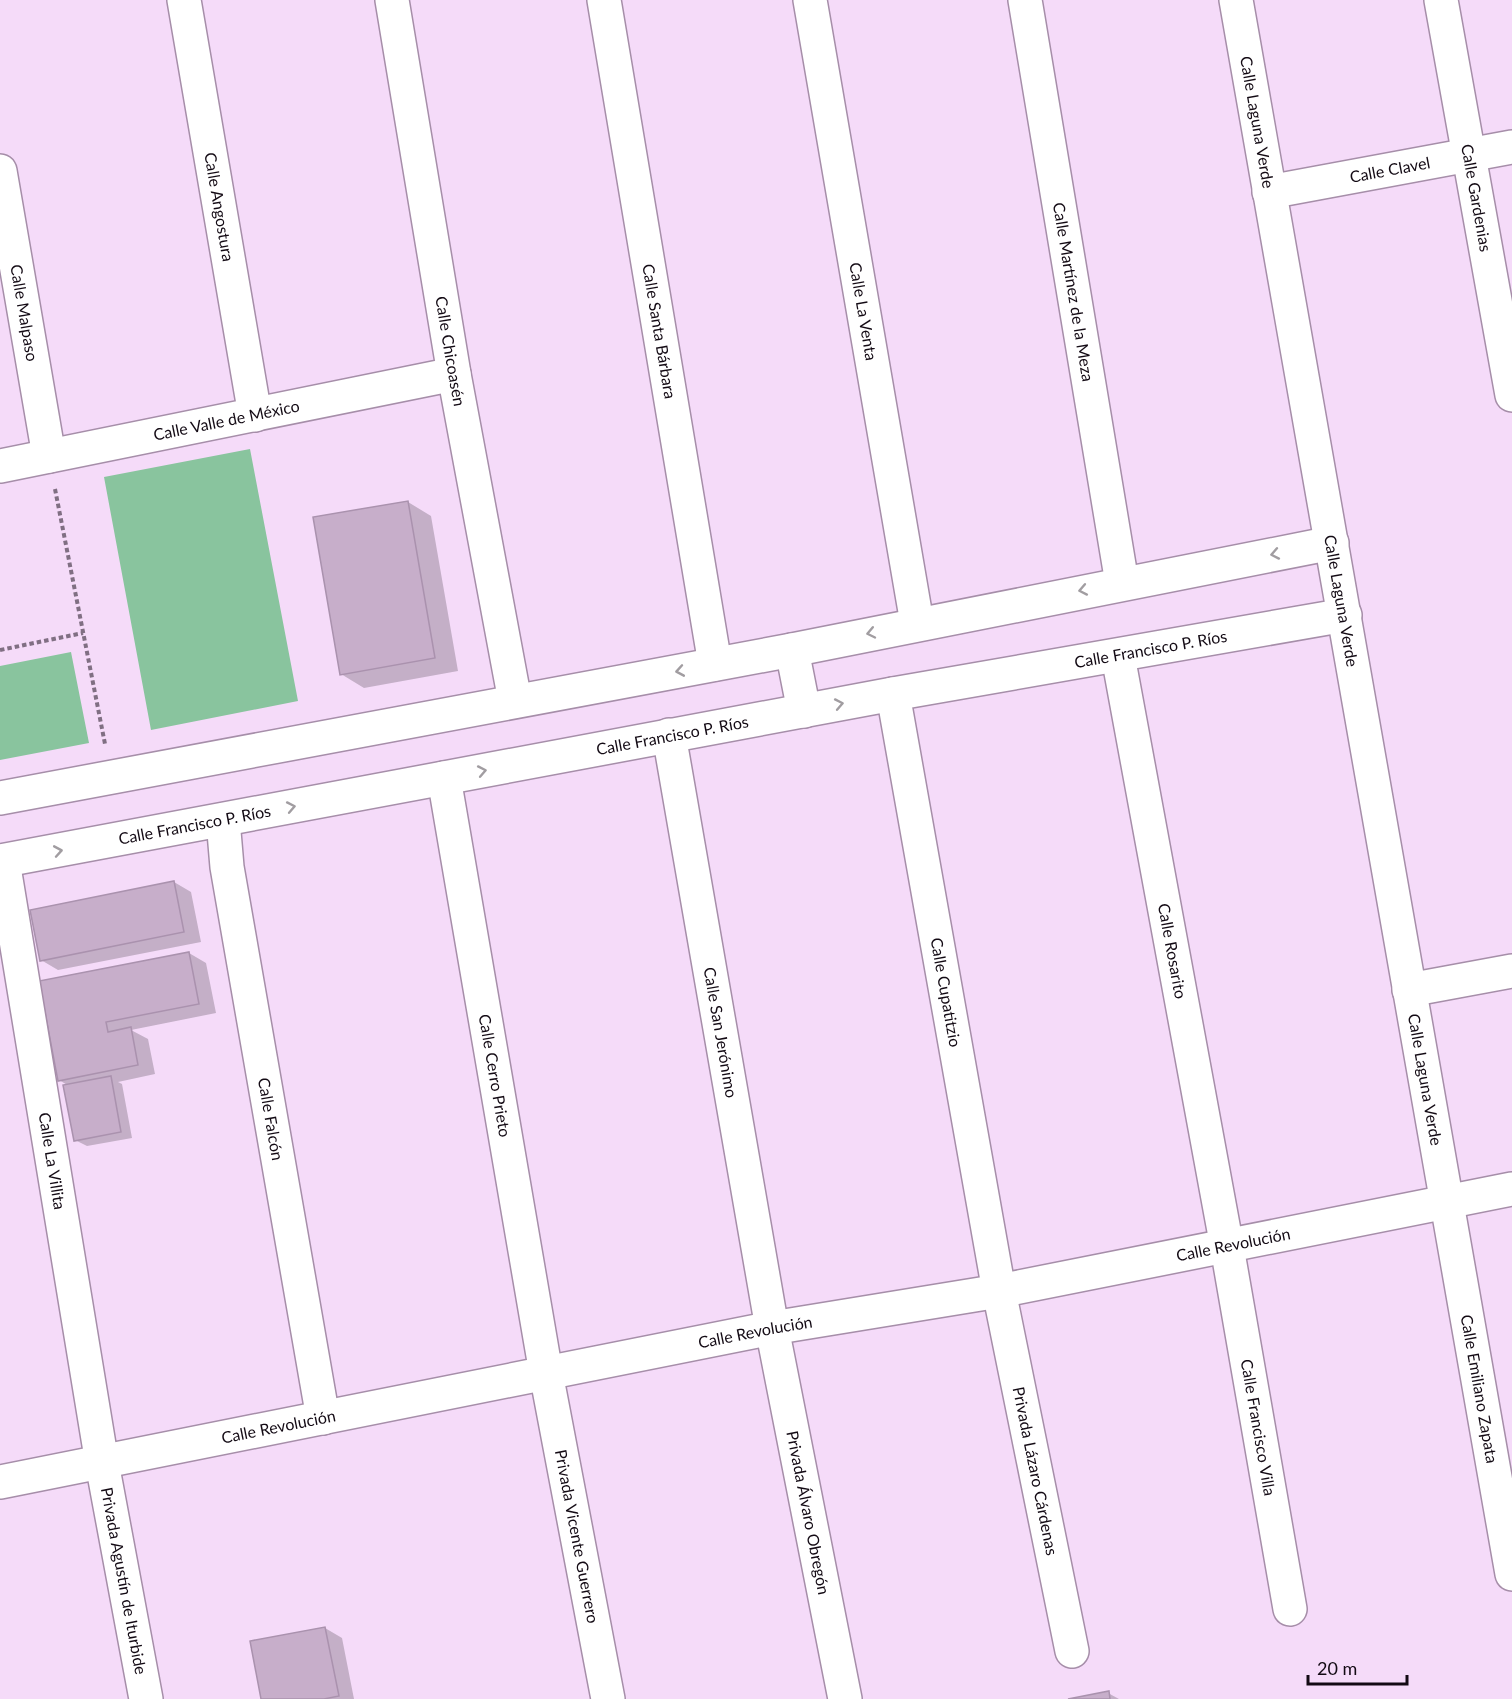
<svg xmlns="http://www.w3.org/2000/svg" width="1512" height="1699" viewBox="0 0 1512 1699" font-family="Lato,sans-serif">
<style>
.green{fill:#89c49e}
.shadow{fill:#0003}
.building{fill:#c7aeca;stroke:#aa92ae;stroke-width:1.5}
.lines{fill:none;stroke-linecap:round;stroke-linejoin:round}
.minor-casing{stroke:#a68ea9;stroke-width:36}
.path{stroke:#806f83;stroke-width:4;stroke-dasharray:4.5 3;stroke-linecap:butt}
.minor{stroke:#fff;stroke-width:33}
.oneway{stroke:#a19da1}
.labels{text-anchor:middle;stroke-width:4.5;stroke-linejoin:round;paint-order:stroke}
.street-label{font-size:16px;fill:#130a14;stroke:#f5dbf9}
</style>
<rect width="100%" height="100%" fill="#f5dbf9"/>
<path class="green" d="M 250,449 L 298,701 L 151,730 L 104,477 Z
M 71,652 L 89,743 L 0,760 L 0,666 Z"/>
<path class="shadow" d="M 408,502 L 431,516 L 458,671 L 364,688 L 341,674 Z
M 174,882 L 191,892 L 201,942 L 58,970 L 41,960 Z
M 189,953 L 206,963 L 216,1013 L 131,1030 L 148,1039 L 155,1074 L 118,1082 L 122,1084 L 132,1138 L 87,1146 L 75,1140 L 69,1086 L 59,1080 L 40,982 Z
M 325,1628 L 342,1638 L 354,1699 L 262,1699 Z
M 1108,1693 L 1119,1699 L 1076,1699 Z"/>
<path class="building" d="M 408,501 L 435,658 L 340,675 L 313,517 Z
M 174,881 L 184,932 L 40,961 L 30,910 Z
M 189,952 L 199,1004 L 106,1022 L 108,1032 L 131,1027 L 138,1065 L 58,1081 L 39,981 Z
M 111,1076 L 121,1132 L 74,1141 L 63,1085 Z
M 325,1627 L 339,1696 L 324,1699 L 261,1699 L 250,1641 Z
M 1109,1691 L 1110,1699 L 1068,1699 Z"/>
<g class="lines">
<g class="minor-casing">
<g id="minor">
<path id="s1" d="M 184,0 L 255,415"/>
<path id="s2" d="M 392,0 L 454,374 L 515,701"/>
<path id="s3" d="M 604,0 L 715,664"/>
<path id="s4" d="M 810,0 L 917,623"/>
<path id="s5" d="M 1025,0 L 1122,583"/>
<path id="s6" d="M 1236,0 L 1512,1574"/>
<path id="s7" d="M 1441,0 L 1512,395"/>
<path id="s8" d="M 0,171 L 49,456"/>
<path id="s9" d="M 1269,192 L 1512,147"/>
<path id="s10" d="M 0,466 L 454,374"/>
<path d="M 792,650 L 804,711"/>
<path id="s11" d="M 1118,656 L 1227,1247 L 1290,1609"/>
<path id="s12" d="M 893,694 L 999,1291 L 1072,1651"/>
<path id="s13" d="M 669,735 L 772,1328 L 845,1699"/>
<path id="s14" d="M 444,778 L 546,1373 L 608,1699"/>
<path d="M 0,798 L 792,650 L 1332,543"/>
<path id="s15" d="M 223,820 L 227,867 L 323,1418"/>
<path id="s16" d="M 0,861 L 893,694 L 1345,615"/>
<path id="s17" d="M 3,861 L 102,1463 L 146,1699"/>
<path d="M 1409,990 L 1512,971"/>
<path id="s18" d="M 0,1482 L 772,1328 L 999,1291 L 1512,1189"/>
</g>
</g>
<path class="path" d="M 55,489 L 105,744
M 0,650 L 83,633"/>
<use href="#minor" class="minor"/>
</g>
<defs><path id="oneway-chevron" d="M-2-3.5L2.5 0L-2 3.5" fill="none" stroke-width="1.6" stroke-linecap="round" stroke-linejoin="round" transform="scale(1.5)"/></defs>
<g class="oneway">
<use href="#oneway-chevron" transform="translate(1275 554) rotate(169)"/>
<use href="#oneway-chevron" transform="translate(1083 590) rotate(169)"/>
<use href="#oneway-chevron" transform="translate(871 633) rotate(168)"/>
<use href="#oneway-chevron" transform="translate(680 671) rotate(170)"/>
<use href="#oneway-chevron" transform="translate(839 704) rotate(-11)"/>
<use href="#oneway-chevron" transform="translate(482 771) rotate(-11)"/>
<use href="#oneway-chevron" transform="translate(291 807) rotate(-11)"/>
<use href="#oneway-chevron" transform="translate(58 851) rotate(-10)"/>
</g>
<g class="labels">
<g class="street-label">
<text dy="6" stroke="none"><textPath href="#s6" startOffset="124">Calle Laguna Verde</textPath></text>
<text dy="6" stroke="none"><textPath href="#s9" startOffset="123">Calle Clavel</textPath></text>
<text dy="6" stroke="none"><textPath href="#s7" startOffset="201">Calle Gardenias</textPath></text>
<text dy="6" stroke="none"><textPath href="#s1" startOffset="210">Calle Angostura</textPath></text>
<text dy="6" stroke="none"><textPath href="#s5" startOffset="296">Calle Martínez de la Meza</textPath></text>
<text dy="6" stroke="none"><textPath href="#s4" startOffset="316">Calle La Venta</textPath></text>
<text dy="6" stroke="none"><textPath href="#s8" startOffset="144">Calle Malpaso</textPath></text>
<text dy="6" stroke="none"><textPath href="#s3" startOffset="336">Calle Santa Bárbara</textPath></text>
<text dy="6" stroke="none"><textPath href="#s2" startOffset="356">Calle Chicoasén</textPath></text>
<text dy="6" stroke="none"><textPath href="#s10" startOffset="231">Calle Valle de México</textPath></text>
<text dy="6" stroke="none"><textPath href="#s6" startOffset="610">Calle Laguna Verde</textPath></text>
<text dy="6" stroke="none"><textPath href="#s16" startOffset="1170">Calle Francisco P. Ríos</textPath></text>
<text dy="6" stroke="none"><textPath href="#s16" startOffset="684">Calle Francisco P. Ríos</textPath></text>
<text dy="6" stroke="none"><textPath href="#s16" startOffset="198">Calle Francisco P. Ríos</textPath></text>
<text dy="6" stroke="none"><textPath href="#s11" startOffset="300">Calle Rosarito</textPath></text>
<text dy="6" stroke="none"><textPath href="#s12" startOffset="303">Calle Cupatitzio</textPath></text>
<text dy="6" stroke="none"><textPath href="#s13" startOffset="302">Calle San Jerónimo</textPath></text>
<text dy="6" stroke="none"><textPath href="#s14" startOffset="302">Calle Cerro Prieto</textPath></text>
<text dy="6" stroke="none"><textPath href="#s6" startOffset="1096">Calle Laguna Verde</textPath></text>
<text dy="6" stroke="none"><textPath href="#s15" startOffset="303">Calle Falcón</textPath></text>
<text dy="6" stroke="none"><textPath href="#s17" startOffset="304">Calle La Villita</textPath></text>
<text dy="6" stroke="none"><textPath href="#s18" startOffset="1256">Calle Revolución</textPath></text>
<text dy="6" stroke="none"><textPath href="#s18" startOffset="770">Calle Revolución</textPath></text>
<text dy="6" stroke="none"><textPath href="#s6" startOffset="1410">Calle Emiliano Zapata</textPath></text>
<text dy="6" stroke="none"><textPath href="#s18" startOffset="284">Calle Revolución</textPath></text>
<text dy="6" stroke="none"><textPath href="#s11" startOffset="784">Calle Francisco Villa</textPath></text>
<text dy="6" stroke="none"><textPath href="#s12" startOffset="790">Privada Lázaro Cárdenas</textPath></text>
<text dy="6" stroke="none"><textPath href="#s13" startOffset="790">Privada Álvaro Obregón</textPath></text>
<text dy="6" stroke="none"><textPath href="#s14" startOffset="770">Privada Vicente Guerrero</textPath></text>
<text dy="6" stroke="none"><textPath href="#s17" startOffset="730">Privada Agustín de Iturbide</textPath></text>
</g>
</g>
<path d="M1308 1675v9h99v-9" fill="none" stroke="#130a14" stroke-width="3"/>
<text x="1317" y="1675" font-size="18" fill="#130a14" stroke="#f5dbf9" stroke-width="4.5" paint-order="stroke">20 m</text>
</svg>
